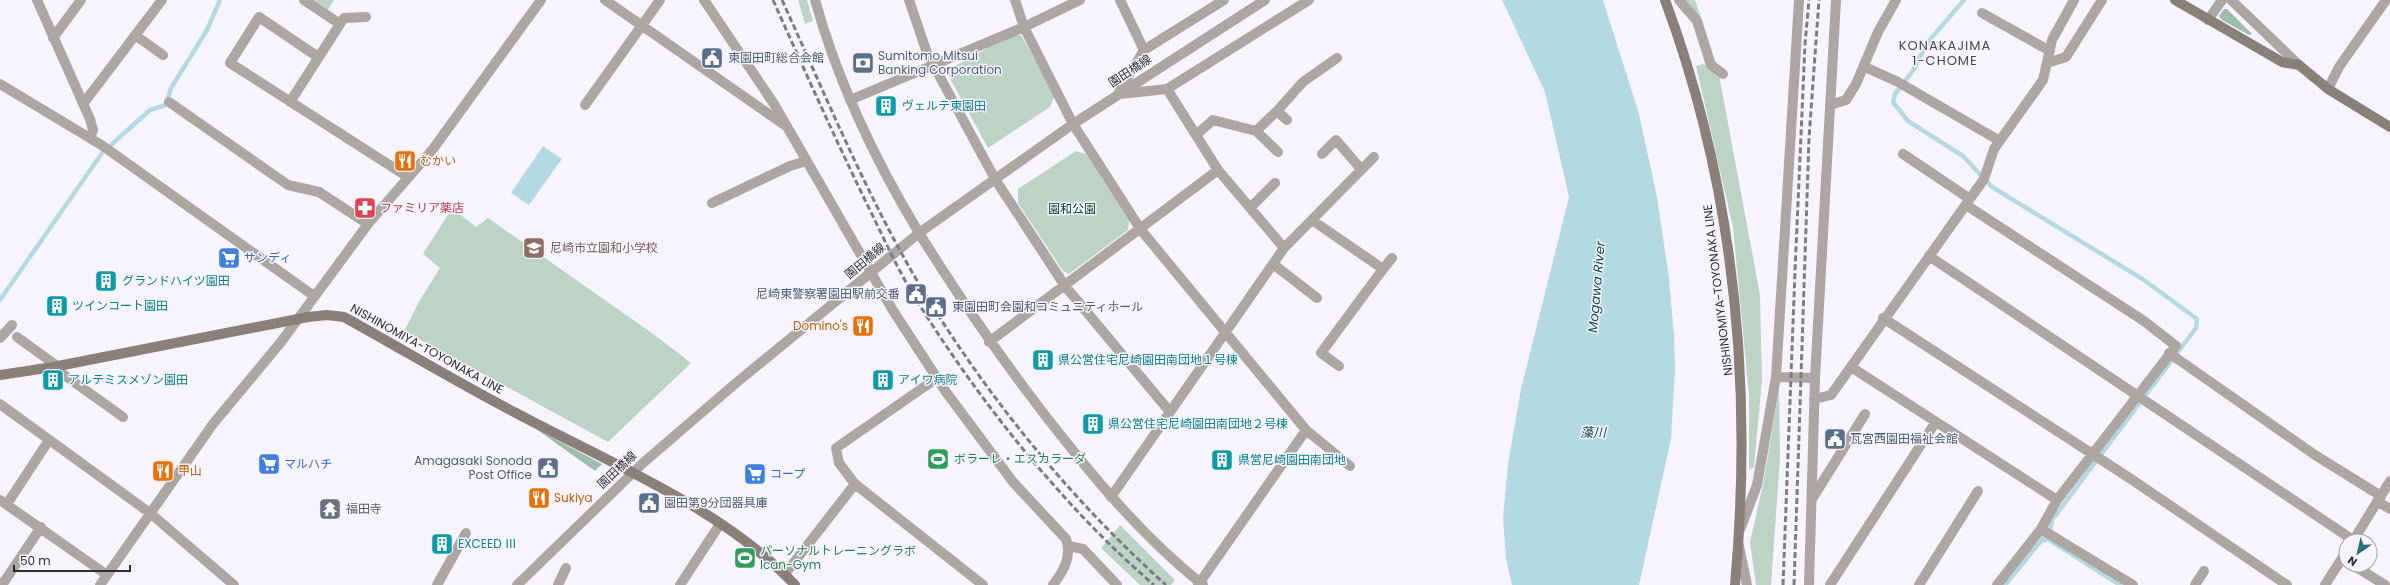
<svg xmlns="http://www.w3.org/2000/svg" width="2390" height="585" viewBox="0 0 2390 585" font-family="Poppins,'Noto Sans JP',sans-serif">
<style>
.green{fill:#bcd3c6}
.forest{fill:#9ebdab}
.water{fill:#b3dae3}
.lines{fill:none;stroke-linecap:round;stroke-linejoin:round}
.stream{stroke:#b3dae3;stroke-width:4.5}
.minor{stroke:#aea6a2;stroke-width:10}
.tertiary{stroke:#aea6a2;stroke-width:10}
.secondary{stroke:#8a7f79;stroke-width:10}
.rail{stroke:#7e7c85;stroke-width:3;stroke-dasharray:6 3;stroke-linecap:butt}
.labels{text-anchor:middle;stroke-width:3;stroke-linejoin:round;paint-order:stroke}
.service-label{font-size:12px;fill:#4e5e75;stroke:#f7f4ff;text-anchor:start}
.street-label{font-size:12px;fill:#302e35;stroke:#f7f4ff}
.culture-label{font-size:12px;fill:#0d838f;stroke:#f7f4ff;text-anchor:start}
.food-label{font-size:12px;fill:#c56008;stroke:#f7f4ff;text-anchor:start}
.health-label{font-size:12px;fill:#be3a42;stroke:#f7f4ff;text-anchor:start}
.park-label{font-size:12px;fill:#024129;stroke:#f7f4ff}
.education-label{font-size:12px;fill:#785e54;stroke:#f7f4ff;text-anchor:start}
.shop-label{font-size:12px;fill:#366cbe;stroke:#f7f4ff;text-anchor:start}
.leisure-label{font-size:12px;fill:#27864d;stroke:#f7f4ff;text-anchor:start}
.worship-label{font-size:12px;fill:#5b616d;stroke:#f7f4ff;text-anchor:start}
.neighbourhood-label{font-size:13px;letter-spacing:1px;fill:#4b4755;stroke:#f7f4ff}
.water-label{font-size:13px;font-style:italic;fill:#164c57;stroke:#f7f4ff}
</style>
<rect width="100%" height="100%" fill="#f7f4ff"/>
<path class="green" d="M 311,0 L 334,0 L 327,11 Z
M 798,0 L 807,0 L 813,21 L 805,24 Z
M 1685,0 L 1695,0 L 1701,17 L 1696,17 Z
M 1011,35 L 1021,35 L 1055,95 L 1050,107 L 988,148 L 946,71 Z
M 1704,64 L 1719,75 L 1760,295 L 1762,380 L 1754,467 L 1749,470 L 1749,395 L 1733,227 L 1696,66 Z
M 1076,151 L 1086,154 L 1129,221 L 1128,230 L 1069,274 L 1063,271 L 1018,203 L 1018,189 Z
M 452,208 L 476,227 L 488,218 L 656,336 L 691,363 L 608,442 L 404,331 L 420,300 L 440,268 L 423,254 Z
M 1779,389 L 1780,457 L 1771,585 L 1756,585 L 1750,542 L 1763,485 Z
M 1120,525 L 1175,580 L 1171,585 L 1140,585 L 1101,548 Z"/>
<path class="forest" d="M 2224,9 L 2227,9 L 2252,34 L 2249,35 L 2222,20 L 2219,16 Z
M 536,429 L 602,464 L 595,471 Z"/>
<path class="water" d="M 1502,0 L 1603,0 L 1639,114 L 1657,197 L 1669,278 L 1674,336 L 1675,370 L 1671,439 L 1639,585 L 1512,585 L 1506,559 L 1503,518 L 1508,464 L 1521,389 L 1569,197 L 1545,92 Z
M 543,146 L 562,159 L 529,205 L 511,193 Z"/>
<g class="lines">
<path class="stream" d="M 1964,0 L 1928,42 L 1912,72 L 1895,94 L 1893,102 L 1908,121 L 1963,156 L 1992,187 L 2144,280 L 2197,319 L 2196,328 L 2052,520 L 2050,530 L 2005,585
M 112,144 L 150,110 L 166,105 L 171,88 L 207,30 L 220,0
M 0,300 L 102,153
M 2041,541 L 2048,539 L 2120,585"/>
<path class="minor" d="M 37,0 L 90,119 L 93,130 L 90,138
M 605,0 L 786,126
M 909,0 L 927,53 L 995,179 L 1065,286 L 1170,412
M 1015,0 L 1024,27 L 1073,124 L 1141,230 L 1306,430 L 1350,466
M 1120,0 L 1144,50
M 1679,0 L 1697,21 L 1711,65 L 1723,74
M 1982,13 L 2050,51
M 340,24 L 344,18 L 366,17
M 135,35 L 163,55
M 53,38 L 81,0
M 318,57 L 259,17 L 230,63 L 408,177
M 2047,63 L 2066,57 L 2102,0
M 1865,67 L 1898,82 L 2000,141
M 0,84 L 103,146 L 314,296
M 1167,89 L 1218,170 L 1284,248
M 2328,89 L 2339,67 L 2386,0
M 850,100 L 1024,27 L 1080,0
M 169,102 L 288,185 L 319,192 L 368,224
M 290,102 L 340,24 L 304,0
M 83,104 L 162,0
M 585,105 L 660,0
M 1830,105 L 1846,100 L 1856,84 L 1878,32 L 1896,0
M 1277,111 L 1287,120
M 1256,131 L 1278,152
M 1196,135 L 1213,120 L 1256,131 L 1277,111 L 1303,82 L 1337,58
M 1322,154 L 1336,140 L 1361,169
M 1903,154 L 1970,199
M 712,203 L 790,166 L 806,161
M 1966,205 L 2144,321 L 2176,346 L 2057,500 L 2041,529 L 1997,585
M 1250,208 L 1275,183
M 1312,220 L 1383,269 L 1321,353 L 1339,366
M 919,233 C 967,310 1018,383 1075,453 C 1114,502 1154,546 1203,585
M 1929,256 L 2353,540
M 1273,264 L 1317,298
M 1383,269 L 1392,258
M 1883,318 L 2131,479 L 2287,585
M 17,337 L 57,366
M 0,338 L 12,325
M 989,342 L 1218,170
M 2169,353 L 2315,455 L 2381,496
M 53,367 L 123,417
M 1851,367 L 2057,500
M 1776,377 L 1815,378
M 937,378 L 836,448 L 839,463 L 855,484 L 983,585
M 1814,399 L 1831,395 L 1984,179 L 1994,149 L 2043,80 L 2052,40 L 2074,0
M 0,404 L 150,513 L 234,585
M 1111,497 L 1284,248 L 1374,157
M 1812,499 L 1865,414
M 0,500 L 107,575
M 2377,501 L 2390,509
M 7,504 L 49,440
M 2041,529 L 2133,585
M 1740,530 L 1757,485 L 1776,377 L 1799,0
M 2353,541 L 2390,481
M 1069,546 L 1083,549 L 1117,585
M 1739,546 L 1747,585
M 2353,565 L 2385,585
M 785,574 L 855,484
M 2,585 L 41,527
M 100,585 L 213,424 L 281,342 L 368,224 L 433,149 L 541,0
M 437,585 L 466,533
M 558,585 L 566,568
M 680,585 L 720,524
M 1198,585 L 1306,430
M 1809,585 L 1815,378 L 1836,0
M 1830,585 L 1935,423
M 1919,585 L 1978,491
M 2195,585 L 2204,571
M 2325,585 L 2346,552"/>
<path class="tertiary" d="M 704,0 L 774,104 L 892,309 L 946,392 L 1013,482 L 1066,539 C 1072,557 1064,570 1053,585
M 815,0 C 838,83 875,160 919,233
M 2231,0 L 2299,65
M 2208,20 L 2222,0
M 1119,92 L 1144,50 L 1224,0
M 1120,94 L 1167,89 L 1309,0
M 517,585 L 643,463 L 736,383 L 919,233 L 1073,124 L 1265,0"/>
<path class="secondary" d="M 1665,0 C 1735,188 1753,386 1735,585
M 2175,0 L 2282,62 L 2299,65 L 2328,89 L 2390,127
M 0,375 L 53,367 L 308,317 L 327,315 L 344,317 C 402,349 458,383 516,413 C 608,462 724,509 795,585"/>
<path class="rail" d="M 773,0 C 803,67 833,134 865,200 C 880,230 894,262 911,291 C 974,395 1062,506 1154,585
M 782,0 C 830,105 877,221 940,318 C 1003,416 1079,507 1166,585
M 1783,585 L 1795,271 L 1805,44 L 1809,0
M 1794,585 L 1809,138 L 1819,0"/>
</g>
<defs>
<g id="civic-square" transform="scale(1.15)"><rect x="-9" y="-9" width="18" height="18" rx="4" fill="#5c6f8a" stroke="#f7f4ff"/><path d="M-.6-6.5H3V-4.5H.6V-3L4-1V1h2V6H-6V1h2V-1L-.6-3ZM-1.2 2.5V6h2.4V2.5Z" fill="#fff"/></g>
<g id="bank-square" transform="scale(1.15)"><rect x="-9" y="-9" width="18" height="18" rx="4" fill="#5c6f8a" stroke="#f7f4ff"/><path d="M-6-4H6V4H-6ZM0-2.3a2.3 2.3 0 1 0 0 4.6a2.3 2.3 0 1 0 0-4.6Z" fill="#fff"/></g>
<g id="building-square" transform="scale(1.15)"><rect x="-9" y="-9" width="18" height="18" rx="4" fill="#0f9aa8" stroke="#f7f4ff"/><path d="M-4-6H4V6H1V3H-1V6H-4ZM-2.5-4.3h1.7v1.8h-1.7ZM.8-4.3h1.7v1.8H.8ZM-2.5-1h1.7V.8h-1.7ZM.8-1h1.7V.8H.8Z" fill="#fff"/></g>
<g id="restaurant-square" transform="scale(1.15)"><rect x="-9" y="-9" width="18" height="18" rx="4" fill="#e8710a" stroke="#f7f4ff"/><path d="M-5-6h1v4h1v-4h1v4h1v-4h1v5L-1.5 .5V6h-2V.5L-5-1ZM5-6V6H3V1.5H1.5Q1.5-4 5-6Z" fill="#fff"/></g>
<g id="pharmacy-square" transform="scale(1.15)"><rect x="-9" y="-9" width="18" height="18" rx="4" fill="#e0444e" stroke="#f7f4ff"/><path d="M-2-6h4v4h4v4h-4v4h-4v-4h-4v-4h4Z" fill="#fff"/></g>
<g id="school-square" transform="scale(1.15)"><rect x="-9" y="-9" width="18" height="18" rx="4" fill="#8d6e63" stroke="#f7f4ff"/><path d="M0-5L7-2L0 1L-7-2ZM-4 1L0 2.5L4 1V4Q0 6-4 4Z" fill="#fff"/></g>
<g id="supermarket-square" transform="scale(1.15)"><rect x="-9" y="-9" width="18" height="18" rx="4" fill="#3f7fe0" stroke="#f7f4ff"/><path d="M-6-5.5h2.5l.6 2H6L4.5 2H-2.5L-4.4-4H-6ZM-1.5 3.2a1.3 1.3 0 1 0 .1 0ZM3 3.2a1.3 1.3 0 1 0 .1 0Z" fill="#fff"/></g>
<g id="stadium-square" transform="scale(1.15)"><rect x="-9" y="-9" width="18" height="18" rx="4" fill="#2e9e5b" stroke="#f7f4ff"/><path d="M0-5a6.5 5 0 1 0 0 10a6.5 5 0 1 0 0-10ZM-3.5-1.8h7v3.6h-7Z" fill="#fff"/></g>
<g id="temple-square" transform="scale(1.15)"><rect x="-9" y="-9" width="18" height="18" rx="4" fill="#6b7280" stroke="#f7f4ff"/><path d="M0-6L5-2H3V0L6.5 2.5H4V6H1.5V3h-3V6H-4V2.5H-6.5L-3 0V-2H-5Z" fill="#fff"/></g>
</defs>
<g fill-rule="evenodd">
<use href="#civic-square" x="712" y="58"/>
<use href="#bank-square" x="863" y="63"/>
<use href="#building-square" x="886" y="106"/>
<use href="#restaurant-square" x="405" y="161"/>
<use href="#pharmacy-square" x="365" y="208"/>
<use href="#school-square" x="534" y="248"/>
<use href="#supermarket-square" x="229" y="258"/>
<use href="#building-square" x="106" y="281"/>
<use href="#civic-square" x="916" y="294"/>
<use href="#building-square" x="57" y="306"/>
<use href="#civic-square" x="936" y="307"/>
<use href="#restaurant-square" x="863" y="326"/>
<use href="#building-square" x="1043" y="360"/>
<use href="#building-square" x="53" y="380"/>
<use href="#building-square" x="883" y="380"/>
<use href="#building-square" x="1093" y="424"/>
<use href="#civic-square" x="1835" y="439"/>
<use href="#stadium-square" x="938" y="459"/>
<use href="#building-square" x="1222" y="460"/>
<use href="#supermarket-square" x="269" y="464"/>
<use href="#civic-square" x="548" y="468"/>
<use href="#restaurant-square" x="163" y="471"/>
<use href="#supermarket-square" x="755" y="474"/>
<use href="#restaurant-square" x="539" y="498"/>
<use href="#civic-square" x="649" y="503"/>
<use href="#temple-square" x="330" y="509"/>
<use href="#building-square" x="442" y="544"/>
<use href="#stadium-square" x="745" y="558"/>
</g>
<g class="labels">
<g class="service-label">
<text x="878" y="60">Sumitomo Mitsui<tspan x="878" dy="14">Banking Corporation</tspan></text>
<text x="728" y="62">東園田町総合会館</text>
<text x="900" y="298" text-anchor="end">尼崎東警察署園田駅前交番</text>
<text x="952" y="311">東園田町会園和コミュニティホール</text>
<text x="1850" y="443">瓦宮西園田福祉会館</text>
<text x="532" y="465" text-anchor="end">Amagasaki Sonoda<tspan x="532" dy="14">Post Office</tspan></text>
<text x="664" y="507">園田第9分団器具庫</text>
</g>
<g class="street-label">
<text transform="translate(1130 71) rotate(-33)" y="4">園田橋線</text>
<text transform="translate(865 261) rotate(-40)" y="4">園田橋線</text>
<text transform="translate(1718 290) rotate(-97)" y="4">NISHINOMIYA-TOYONAKA LINE</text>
<text transform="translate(427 349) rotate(29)" y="4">NISHINOMIYA-TOYONAKA LINE</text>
<text transform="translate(617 470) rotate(-43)" y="4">園田橋線</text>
</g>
<g class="culture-label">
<text x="902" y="110">ヴェルテ東園田</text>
<text x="122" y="285">グランドハイツ園田</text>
<text x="72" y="310">ツインコート園田</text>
<text x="1058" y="364">県公営住宅尼崎園田南団地１号棟</text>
<text x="68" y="384">アルテミスメゾン園田</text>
<text x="898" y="384">アイワ病院</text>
<text x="1108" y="428">県公営住宅尼崎園田南団地２号棟</text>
<text x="1238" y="464">県営尼崎園田南団地</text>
<text x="458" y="548">EXCEED Ⅲ</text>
</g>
<g class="food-label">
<text x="420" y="165">むかい</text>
<text x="848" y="330" text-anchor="end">Domino's</text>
<text x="178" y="475">甲山</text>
<text x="554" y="502">Sukiya</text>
</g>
<g class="health-label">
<text x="380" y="212">ファミリア薬店</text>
</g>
<g class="park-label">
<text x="1072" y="213">園和公園</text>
</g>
<g class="education-label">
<text x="550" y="252">尼崎市立園和小学校</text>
</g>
<g class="shop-label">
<text x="244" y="262">サンディ</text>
<text x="284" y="468">マルハチ</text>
<text x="770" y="478">コープ</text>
</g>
<g class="leisure-label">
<text x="954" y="463">ボラーレ・エスカラーダ</text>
<text x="760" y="555">パーソナルトレーニングラボ<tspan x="760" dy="14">Ican-Gym</tspan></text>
</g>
<g class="worship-label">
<text x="346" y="513">福田寺</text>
</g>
<g class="neighbourhood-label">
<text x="1945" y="50">KONAKAJIMA<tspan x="1945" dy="15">1-CHOME</tspan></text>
</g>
<g class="water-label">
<text transform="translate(1596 287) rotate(-85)" y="5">Mogawa River</text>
<text x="1593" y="437">藻川</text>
</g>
</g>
<g transform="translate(2358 553) rotate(214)"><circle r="19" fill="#f7f4ff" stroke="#a7a5ae"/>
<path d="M0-3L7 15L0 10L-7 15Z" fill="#277178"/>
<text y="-6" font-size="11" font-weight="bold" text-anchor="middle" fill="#302e35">N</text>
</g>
<path d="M14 565v6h116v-6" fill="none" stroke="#302e35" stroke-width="2"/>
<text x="20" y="565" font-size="12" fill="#302e35" stroke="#f7f4ff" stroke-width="3" paint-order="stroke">50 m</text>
</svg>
